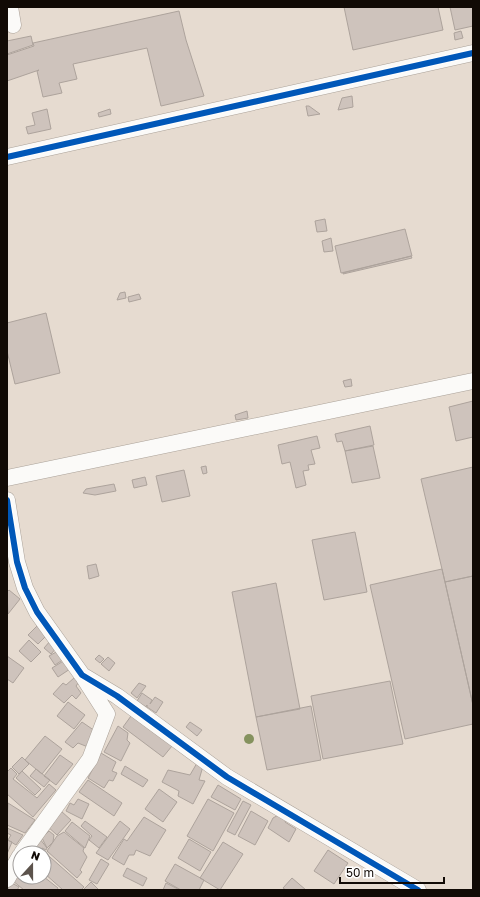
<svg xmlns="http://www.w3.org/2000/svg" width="480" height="897" viewBox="0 0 480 897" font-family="'Golos Text',sans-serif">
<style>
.building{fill:#cec3bc;stroke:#ada39c}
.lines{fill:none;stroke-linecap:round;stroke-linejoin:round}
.minor-casing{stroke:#aaa198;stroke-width:17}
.minor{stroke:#fbfaf8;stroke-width:16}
.cycleway-casing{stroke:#fff;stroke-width:8}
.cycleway{stroke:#0057b8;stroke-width:6}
.tree{fill:#85925e}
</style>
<rect width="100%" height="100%" fill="#e6dbd0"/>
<path class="building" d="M 344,7 L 438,7 L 443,30 L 353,50 Z
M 450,7 L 473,7 L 473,26 L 455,30 Z
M 179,11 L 186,40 L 204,96 L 161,106 L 147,48 L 73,64 L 77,79 L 59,83 L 62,93 L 43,97 L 37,71 L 39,70 L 7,81 L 7,55 L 34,46 L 33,43 Z
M 461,31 L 463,38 L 455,40 L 454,33 Z
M 31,36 L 33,45 L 7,54 L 7,41 Z
M 352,96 L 353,107 L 338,110 L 342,98 Z
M 306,106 L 309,106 L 320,114 L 308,116 Z
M 47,109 L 51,129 L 28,134 L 26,127 L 35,125 L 32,113 Z
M 110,109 L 111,114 L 99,117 L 98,113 Z
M 325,219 L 327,231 L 317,232 L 315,221 Z
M 405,229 L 412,256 L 341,273 L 335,246 Z
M 331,238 L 333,251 L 324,252 L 322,241 Z
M 411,256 L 412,258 L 343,274 L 343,273 Z
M 125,292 L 126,298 L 117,300 L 120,293 Z
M 139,294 L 141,299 L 129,302 L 128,297 Z
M 46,313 L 60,373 L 15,384 L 7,351 L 7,323 Z
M 351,379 L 352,386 L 345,387 L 343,381 Z
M 473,401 L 473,437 L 456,441 L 449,407 Z
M 247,411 L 248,418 L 236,420 L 235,415 Z
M 370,426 L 374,445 L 345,451 L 342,441 L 337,442 L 335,434 Z
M 317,436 L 320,448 L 311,450 L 315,464 L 308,465 L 309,470 L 303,471 L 306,485 L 296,488 L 290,462 L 282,464 L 278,445 Z
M 373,446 L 380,478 L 352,483 L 345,451 Z
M 206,466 L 207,473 L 203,474 L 201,467 Z
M 473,467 L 473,576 L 445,582 L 421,479 Z
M 184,470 L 190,496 L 162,502 L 156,476 Z
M 145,477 L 147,485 L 134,488 L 132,480 Z
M 114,484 L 116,491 L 95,495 L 83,493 L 86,489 Z
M 355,532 L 367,592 L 324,600 L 312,540 Z
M 96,564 L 99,576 L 89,579 L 87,566 Z
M 442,569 L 473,705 L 473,724 L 405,739 L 370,585 Z
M 473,576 L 473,705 L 445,582 Z
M 276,583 L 300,709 L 256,717 L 232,592 Z
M 9,590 L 20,599 L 8,614 L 7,592 Z
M 37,626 L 46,636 L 38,644 L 28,635 Z
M 29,640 L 41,652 L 31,662 L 19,651 Z
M 51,640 L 58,646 L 51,654 L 44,648 Z
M 58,651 L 64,659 L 55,665 L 49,656 Z
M 99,655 L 104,659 L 100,663 L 95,659 Z
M 7,656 L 24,668 L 13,683 L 7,679 Z
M 108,657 L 115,663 L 109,671 L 101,664 Z
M 65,660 L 70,669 L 58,677 L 52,668 Z
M 74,678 L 79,682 L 76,686 L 81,693 L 76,699 L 72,695 L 64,703 L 53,694 L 63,683 L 66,685 Z
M 390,681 L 403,744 L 323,759 L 311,696 Z
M 139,683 L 146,686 L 137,698 L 131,693 Z
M 142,693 L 152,700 L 150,704 L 155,697 L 163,702 L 156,713 L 147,707 L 147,705 L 146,707 L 137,701 Z
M 68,702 L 85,715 L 74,729 L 57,716 Z
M 311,706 L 321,760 L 267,770 L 256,717 Z
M 131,716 L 172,746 L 163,757 L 123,727 Z
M 82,722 L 95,731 L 88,747 L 78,743 L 73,748 L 65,742 Z
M 190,722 L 202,730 L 197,736 L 186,727 Z
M 118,726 L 128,733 L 127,740 L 130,743 L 121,761 L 104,752 Z
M 45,736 L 62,749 L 42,774 L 25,760 Z
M 101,753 L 116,762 L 112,771 L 117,773 L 113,781 L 109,780 L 104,788 L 88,778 Z
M 60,755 L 73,764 L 56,785 L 44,776 Z
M 22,757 L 29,764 L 19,774 L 12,767 Z
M 197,763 L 203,766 L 199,780 L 205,781 L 193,804 L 178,796 L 179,791 L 162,782 L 168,770 L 190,775 Z
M 125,766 L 148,780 L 143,787 L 121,774 Z
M 11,768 L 17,774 L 13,779 L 37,798 L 49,784 L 56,790 L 33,817 L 7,794 L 7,772 Z
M 36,769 L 50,780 L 44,787 L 30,776 Z
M 22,771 L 41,789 L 35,795 L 16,778 Z
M 88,780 L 122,803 L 114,816 L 79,792 Z
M 218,785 L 241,799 L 235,810 L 211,797 Z
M 159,789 L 177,802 L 163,822 L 145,809 Z
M 78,799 L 89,804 L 82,819 L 66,811 L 70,803 L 74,805 Z
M 208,799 L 234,813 L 213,851 L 187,836 Z
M 243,801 L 251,805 L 235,835 L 227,831 Z
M 8,803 L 35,820 L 25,833 L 7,825 Z
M 61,811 L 71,820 L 57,835 L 47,826 Z
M 251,811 L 268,821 L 255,845 L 238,836 Z
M 282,813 L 288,815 L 285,822 L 296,829 L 289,842 L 268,828 L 273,818 Z
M 144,817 L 166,830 L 150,856 L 136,850 L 134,855 L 129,855 L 124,865 L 112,858 L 124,839 L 127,841 Z
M 85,821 L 107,837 L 99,848 L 89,840 L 92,836 L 81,826 Z
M 120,821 L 130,829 L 108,860 L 96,853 Z
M 72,822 L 90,836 L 85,848 L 65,831 Z
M 7,828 L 23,835 L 16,845 L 8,840 L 11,835 L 7,833 Z
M 49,831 L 54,835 L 53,842 L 47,848 L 42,838 Z
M 64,832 L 84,848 L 83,851 L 87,857 L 80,870 L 82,872 L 77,878 L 47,851 L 57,836 Z
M 40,839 L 47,848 L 46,850 L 42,848 L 38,853 L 30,853 Z
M 189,839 L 211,852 L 200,871 L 178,858 Z
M 7,840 L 12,842 L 7,854 Z
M 223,842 L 243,854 L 220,890 L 200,878 Z
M 42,850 L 84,887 L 81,890 L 63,890 L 44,873 L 44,853 L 40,853 Z
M 328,850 L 348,863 L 334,884 L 314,871 Z
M 101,859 L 109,864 L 97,884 L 89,880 Z
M 175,864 L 204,880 L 199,890 L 181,890 L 165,881 Z
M 127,868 L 147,878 L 143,886 L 123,876 Z
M 20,872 L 20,877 L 44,877 L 58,888 L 57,890 L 24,890 L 13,881 Z
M 292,878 L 306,890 L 286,890 L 283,888 Z
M 91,882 L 99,890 L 83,890 Z
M 12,883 L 19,887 L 17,890 L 7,890 Z
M 166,883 L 180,890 L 163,890 Z"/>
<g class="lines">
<g class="minor-casing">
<path id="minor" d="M 10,7 L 13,25
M 7,157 L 473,53
M 7,478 L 473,381
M 7,500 L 17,562 L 25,588 L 37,612 L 82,675 L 117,696 L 227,777 L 418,890
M 22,853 L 90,759 L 107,714 L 84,678
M 7,879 L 20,856"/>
</g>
<use href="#minor" class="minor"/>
<g class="cycleway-casing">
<path id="cycleway" d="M 7,157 L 473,53
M 7,500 L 17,562 L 25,588 L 37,612 L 82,675 L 117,696 L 227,777 L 418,890"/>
</g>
<use href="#cycleway" class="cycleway"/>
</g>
<circle class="tree" cx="249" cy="739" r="5"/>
<rect width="480" height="897" fill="none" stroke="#110a05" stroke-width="16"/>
<g transform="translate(32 865) rotate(21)"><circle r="19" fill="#ffffff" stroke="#a09d9b"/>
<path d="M0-3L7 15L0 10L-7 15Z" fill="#5c534c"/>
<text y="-6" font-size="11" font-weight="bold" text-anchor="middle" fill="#110a05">N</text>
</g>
<path d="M340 877v6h104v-6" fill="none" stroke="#110a05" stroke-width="2"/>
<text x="346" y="877" font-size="12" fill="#110a05" stroke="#ffffff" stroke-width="3" paint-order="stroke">50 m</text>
</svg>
